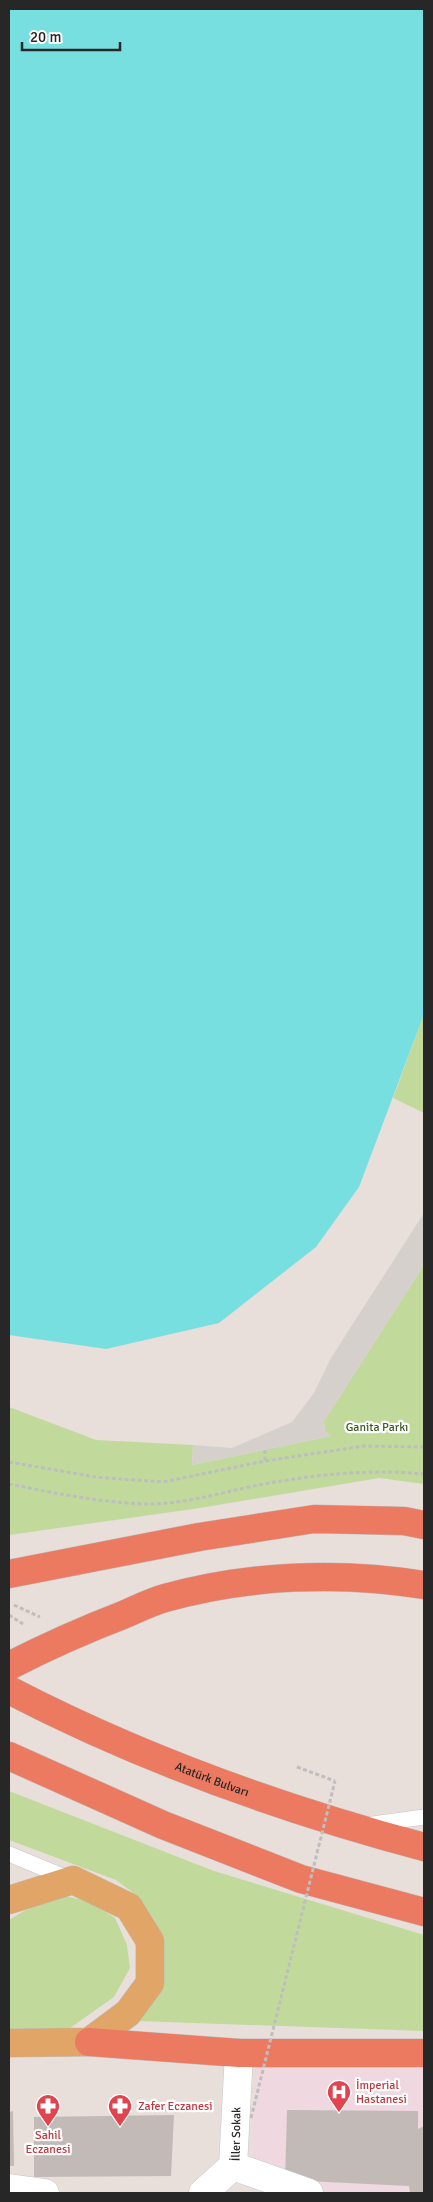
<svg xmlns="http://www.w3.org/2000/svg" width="433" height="2202" viewBox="0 0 433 2202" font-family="Signika,sans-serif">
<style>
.medical{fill:#efd8df}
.green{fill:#c1da9c}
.plaza{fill:#d5d0cc}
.water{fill:#77dfe0}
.building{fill:#c1bab6}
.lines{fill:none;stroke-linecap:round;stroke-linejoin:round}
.lane-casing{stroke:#c2c8d0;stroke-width:16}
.street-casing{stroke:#c2c8d0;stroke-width:29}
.primary-casing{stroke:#bebebe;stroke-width:29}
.highway-casing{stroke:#bebebe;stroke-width:29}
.path{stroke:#bebebe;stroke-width:3;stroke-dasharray:4 2.5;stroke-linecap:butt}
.lane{stroke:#fff;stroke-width:15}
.street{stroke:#fff;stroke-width:28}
.primary{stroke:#e0a567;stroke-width:28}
.highway{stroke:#ec7a61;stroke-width:28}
.path-bridge{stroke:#bebebe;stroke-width:3;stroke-dasharray:4 2.5;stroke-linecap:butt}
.labels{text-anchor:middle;stroke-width:4.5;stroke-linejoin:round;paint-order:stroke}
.park-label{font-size:12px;fill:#3c5b20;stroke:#fff}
.street-label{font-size:12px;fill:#272727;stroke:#fff}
.health-label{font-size:12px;fill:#be3a42;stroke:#fff;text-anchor:start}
</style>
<rect width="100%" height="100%" fill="#e8deda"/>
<path class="medical" d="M 255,2061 L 424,2062 L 424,2193 L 333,2193 L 253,2165 Z"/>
<path class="green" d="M 424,1014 L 424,1113 L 393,1098 Z
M 424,1265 L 424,1484 L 379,1478 L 200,1508 L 9,1535 L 9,1407 L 96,1440 L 193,1445 L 192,1465 L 331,1436 L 325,1431 L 324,1421 Z
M 9,1791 L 214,1871 L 424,1935 L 424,2031 L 138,2021 L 161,1949 L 155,1921 L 139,1897 L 116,1880 L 9,1840 Z
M 63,1896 L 90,1901 L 115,1918 L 127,1945 L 130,1968 L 114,1997 L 70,2028 L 9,2030 L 9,1920 L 24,1911 Z"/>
<path class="plaza" d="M 424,1213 L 424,1265 L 324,1421 L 325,1431 L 331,1436 L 192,1465 L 193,1445 L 232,1448 L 292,1422 L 314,1393 L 331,1358 Z"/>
<path class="water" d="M 9,9 L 424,9 L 424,1014 L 359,1187 L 316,1247 L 219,1323 L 106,1349 L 9,1335 Z"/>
<path class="building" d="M 287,2110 L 418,2111 L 418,2129 L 424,2126 L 424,2193 L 410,2193 L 409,2186 L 285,2180 Z
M 13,2111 L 14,2166 L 9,2166 L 9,2112 Z
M 174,2115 L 171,2176 L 34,2177 L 34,2117 Z"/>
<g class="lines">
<g class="lane-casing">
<path id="lane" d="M 366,1825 L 424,1817
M 9,1854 L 72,1880"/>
</g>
<g class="street-casing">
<path id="street" d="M 239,2053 L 233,2166 L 309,2193
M 9,2188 L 45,2193
M 203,2193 L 233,2166"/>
</g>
<g class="primary-casing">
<path id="primary" d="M 9,1900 L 73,1880 L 129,1907 L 150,1941 L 150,1983 L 128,2013 L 89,2042 L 9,2043"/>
</g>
<g class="highway-casing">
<g id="highway">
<path d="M 9,1574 L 199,1537 L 314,1519 L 404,1521 L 424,1525"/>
<path d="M 9,1666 C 46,1647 84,1630 123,1615 C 137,1609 151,1602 165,1598 C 248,1575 339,1571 424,1585"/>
<path id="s1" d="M 9,1690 C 140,1758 282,1809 424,1847"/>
<path d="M 9,1756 L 163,1825 L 301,1879 L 424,1912"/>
<path d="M 89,2042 L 239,2053 L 424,2053"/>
</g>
</g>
<path class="path" d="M 265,1450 L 265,1461
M 9,1462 L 96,1477 L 163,1482 L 265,1461 L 364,1446 L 424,1447
M 9,1484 C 53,1493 103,1503 148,1504 C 189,1504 229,1490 269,1483 C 321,1474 372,1469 424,1474
M 14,1605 L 40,1617
M 9,1615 L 23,1624
M 297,1767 L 335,1781"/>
<use href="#lane" class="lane"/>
<use href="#street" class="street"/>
<use href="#primary" class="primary"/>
<use href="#highway" class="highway"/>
<path class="path-bridge" d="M 251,2118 L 335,1781"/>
</g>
<defs>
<g id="hospital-pin" transform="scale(1.25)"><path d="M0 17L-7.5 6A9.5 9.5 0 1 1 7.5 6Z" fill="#e0444e" stroke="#fff"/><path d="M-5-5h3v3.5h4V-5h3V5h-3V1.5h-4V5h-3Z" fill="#fff"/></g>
<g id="pharmacy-pin" transform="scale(1.25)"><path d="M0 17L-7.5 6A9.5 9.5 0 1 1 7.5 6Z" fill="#e0444e" stroke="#fff"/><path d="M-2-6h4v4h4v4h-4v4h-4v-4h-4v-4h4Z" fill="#fff"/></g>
</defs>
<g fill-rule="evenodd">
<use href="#hospital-pin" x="339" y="2092"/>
<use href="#pharmacy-pin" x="48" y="2106"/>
<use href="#pharmacy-pin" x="120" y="2106"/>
</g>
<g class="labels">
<g class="park-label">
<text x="377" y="1431">Ganita Parkı</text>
</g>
<g class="street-label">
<text dy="4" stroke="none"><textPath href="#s1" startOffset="222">Atatürk Bulvarı</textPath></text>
<text transform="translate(236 2134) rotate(-89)" y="4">İller Sokak</text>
</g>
<g class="health-label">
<text x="356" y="2089">İmperial<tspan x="356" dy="14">Hastanesi</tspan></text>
<text x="138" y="2110">Zafer Eczanesi</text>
<text x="48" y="2139" text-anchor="middle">Sahil<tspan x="48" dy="14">Eczanesi</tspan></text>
</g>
</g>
<rect width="433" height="2202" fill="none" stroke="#272727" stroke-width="20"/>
<path d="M22 42v8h98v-8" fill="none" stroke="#272727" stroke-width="2.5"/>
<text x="30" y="42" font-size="15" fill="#272727" stroke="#ffffff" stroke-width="4" paint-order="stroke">20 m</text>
</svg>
